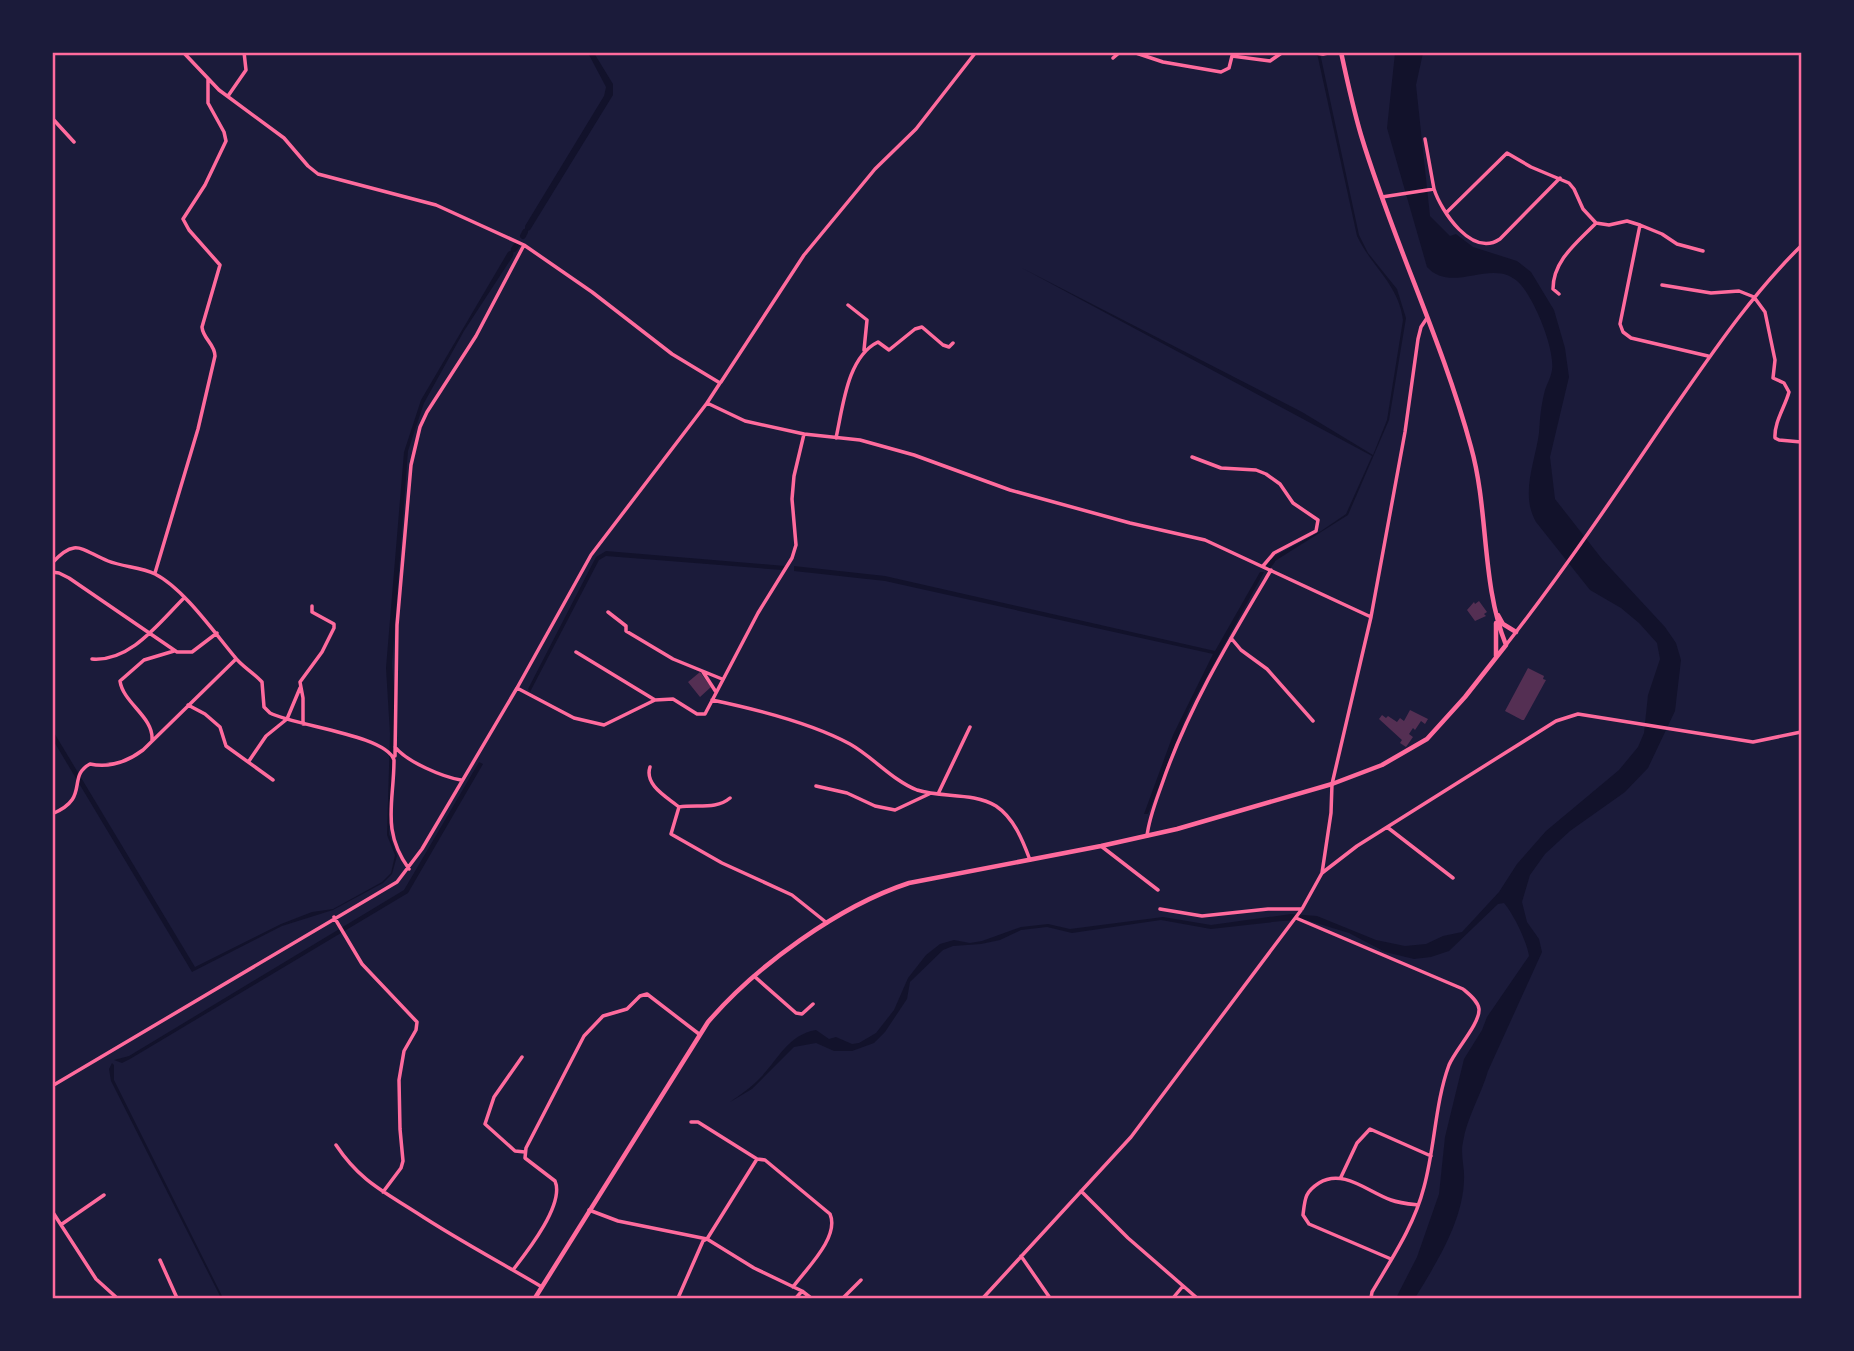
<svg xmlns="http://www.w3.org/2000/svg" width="1854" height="1351" viewBox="0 0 1854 1351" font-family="Inter,sans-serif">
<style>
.water{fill:#12122b}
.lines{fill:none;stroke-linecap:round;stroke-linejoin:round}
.canal{stroke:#12122b;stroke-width:6}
.building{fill:#542f53}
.minor{stroke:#ff6b9d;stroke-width:3.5}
.tertiary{stroke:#ff6b9d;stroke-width:4.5}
.neatline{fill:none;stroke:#ff6b9d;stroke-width:2.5}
</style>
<rect width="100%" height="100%" fill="#1b1b3a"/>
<path class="water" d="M 588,53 L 594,53 L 613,84 L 613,95 L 530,230 L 525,232 L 525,226 L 604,96 L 606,87 Z
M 1317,53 L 1320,53 L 1359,235 L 1368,253 L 1397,289 L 1406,318 L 1389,420 L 1348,515 L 1275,561 L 1272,561 L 1273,557 L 1321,531 L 1346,514 L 1372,456 L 1022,268 L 1302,412 L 1373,455 L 1387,420 L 1403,320 C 1399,285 1371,266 1357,236 Z
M 1395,53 L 1423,53 L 1416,85 L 1430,216 L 1450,236 L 1456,234 L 1473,247 L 1517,261 L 1531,272 L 1554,310 L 1565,348 L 1569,377 L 1550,457 L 1555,499 L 1602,559 L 1665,627 L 1676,643 L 1681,660 L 1675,711 L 1648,768 L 1625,792 L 1570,831 L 1545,854 L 1530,875 L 1522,902 L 1527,922 L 1539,939 L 1542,952 L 1488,1071 C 1481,1095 1467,1117 1463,1142 C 1460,1155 1465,1167 1464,1180 C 1463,1221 1436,1264 1415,1298 L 1396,1298 L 1417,1257 L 1439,1194 L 1445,1137 L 1464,1059 L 1482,1030 L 1487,1017 L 1529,956 C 1527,942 1514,915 1504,903 L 1498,904 L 1449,951 L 1431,957 L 1414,959 L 1385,952 L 1349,933 L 1306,920 L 1282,921 L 1211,929 L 1161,920 L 1072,933 L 1047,927 L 1021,930 L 1000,940 L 981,944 L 953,946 L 943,950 L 910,982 L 907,999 L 885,1032 L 874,1043 L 852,1051 L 834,1051 L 816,1043 L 794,1047 L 752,1089 L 730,1102 C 741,1094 752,1087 761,1077 C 779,1058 788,1035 816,1030 L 829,1039 L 836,1037 L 852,1044 L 859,1043 L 876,1033 L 894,1010 L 908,978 L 926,955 L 940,944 L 954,940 L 970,943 L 982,941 L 1021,927 L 1048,924 L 1070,929 L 1163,917 L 1211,925 L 1291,914 L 1317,916 L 1376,940 L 1405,946 L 1426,944 L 1443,936 L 1462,932 L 1499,892 L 1517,864 L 1546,831 L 1619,770 L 1638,747 L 1644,733 L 1648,695 L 1660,659 L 1657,643 L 1639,623 L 1621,608 L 1590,590 L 1536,522 C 1520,494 1535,463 1539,433 C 1540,418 1541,405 1545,390 C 1547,384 1551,377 1552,370 C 1555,349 1535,301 1521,285 C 1495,254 1453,296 1427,267 L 1387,128 Z
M 514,249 L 513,256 L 464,331 L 424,403 L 408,451 L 392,664 L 395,701 L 389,834 L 397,856 L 392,874 L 383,883 L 333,910 L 282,926 L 192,972 L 53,740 L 53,731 L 195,967 L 281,924 L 312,912 L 333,909 L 382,882 L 391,873 L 395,855 L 387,835 L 390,734 L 386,668 L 404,452 L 421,400 L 508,252 Z
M 606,551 L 785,566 L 782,570 L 606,556 L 599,560 L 530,692 L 528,689 L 596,557 Z
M 794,566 L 885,576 L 1215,651 L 1260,572 L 1264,572 L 1189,709 L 1148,814 L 1144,814 L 1173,735 L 1213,654 L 885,581 L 794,571 Z
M 479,762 L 483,764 L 408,893 L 130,1059 L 122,1063 L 114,1060 L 129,1056 L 404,890 Z
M 112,1063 L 114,1065 L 114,1080 L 223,1298 L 221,1298 L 111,1081 L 109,1069 Z"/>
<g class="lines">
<path class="canal" d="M 523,236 L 525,232
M 514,249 L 517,245
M 1269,565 L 1272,561"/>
</g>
<path class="building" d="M 1479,601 L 1487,612 L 1484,614 L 1486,616 L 1475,621 L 1467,610 L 1474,602 L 1475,604 Z
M 1528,668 L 1544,676 L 1543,679 L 1546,680 L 1524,720 L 1522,720 L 1505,711 Z
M 700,672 L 711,687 L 700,697 L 688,682 Z
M 1410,710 L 1428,719 L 1425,724 L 1421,721 L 1415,730 L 1413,728 L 1409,734 L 1413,737 L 1406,747 L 1400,743 L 1402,740 L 1379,719 L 1382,715 L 1386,718 L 1388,716 L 1397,722 L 1400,718 L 1404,721 Z"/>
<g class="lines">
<path class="minor" d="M 183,52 L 219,90 L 284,138 L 308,166 L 318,174 L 436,205 L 524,245 L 592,292 L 672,354 L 720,383 L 707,403 L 745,421 L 804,434 L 860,440 L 914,455 L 1010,490 L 1130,523 L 1205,540 L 1371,617
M 1133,52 L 1163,62 L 1221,72 L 1229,68 L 1232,56 L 1270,61 L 1283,52
M 1308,52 L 1323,54 L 1333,52
M 1113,58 L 1120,52
M 228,96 L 246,70 L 244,52
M 52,118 L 74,142
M 1425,139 L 1434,189
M 1382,197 L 1434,189 C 1441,211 1472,258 1500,239 L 1560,178
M 1446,213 L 1507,153 L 1531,167 L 1569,183 L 1574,189 L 1583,209 L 1596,223 L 1609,225 L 1627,221 L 1640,225 L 1620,324 L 1623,332 L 1631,338 L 1708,356
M 1640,225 L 1662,234 L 1677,244 L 1703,251
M 1662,285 L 1711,293 L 1739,291 L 1754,297 L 1765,312 L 1775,360 L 1773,378 L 1784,383 L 1789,392 C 1785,407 1774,422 1775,438 L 1779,440 L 1801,442
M 1559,294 L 1553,289 C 1553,260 1578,242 1596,223
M 848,305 L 867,320 L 864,350
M 721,382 L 804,255 L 875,169 L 916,129 L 976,52
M 836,438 C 843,407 847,357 878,342 L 889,350 L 915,329 L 922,327 L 943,345 L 949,347 L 953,343
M 1192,457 L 1221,468 L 1256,470 L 1266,474 L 1280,484 L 1293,503 L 1318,520 L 1316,531 L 1274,553 L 1263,566
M 52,563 C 76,537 81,550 108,561 C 123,567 141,567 155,574 C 183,588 214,632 234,656 C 241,666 253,672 262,682 L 264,707 L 270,713 C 295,726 386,735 394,760 C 394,803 381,830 409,869
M 52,572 L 59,573 L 69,578 L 177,652 L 192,652 L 217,633
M 155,573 L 198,429 L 215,356 C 215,344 203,339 202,327 L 220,265 L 189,230 L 183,219 L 205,185 L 226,141 L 224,132 L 208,103 L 208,79
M 608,612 L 626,626 L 626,631 L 673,659 L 722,679
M 1231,638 L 1241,650 L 1267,669 L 1313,721
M 1506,645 C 1563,572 1615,495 1667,418 C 1709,358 1749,297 1801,246
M 576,652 L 655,700 L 673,699 L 697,714 L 705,714 L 758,613 L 792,558 L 796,545 L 792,499 L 794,476 L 804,434
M 92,659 C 130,662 158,624 183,599
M 703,672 L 716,692
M 517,688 L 574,718 L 604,725 L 655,700
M 712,700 C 755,709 811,723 850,744 C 873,757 892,780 917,790 C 942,798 973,792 996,806 C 1014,818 1023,841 1030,860
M 188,705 L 205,714 L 220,727 L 226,746 L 273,780
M 303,724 L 303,698 L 300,682 L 322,652 L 334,628 L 334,624 L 312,612 L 312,606
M 152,740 C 154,717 123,703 120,681 L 144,660 L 174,651
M 395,747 C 407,762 443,777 461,780
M 395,756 L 397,625 L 411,465 L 420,427 L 427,412 L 476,336 L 524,245
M 249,761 L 266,736 L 287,719 L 300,688
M 650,767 C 644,785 667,797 679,807 C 697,804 716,810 730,798
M 816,786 L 847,793 L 875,806 L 895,810 L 929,794
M 938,794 L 970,727
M 679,807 L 671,834 L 722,863 L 792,895 L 827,923
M 52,814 C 91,798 66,777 90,764 C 109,768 127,762 143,750 L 236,659
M 1387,827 L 1453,878
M 1147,836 C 1149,818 1156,801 1162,784 C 1188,708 1230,639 1271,570
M 1101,846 L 1158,890
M 1322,873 L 1357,846 L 1556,721 L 1578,714 L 1753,742 L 1801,732
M 1160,909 L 1202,916 L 1268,909 L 1302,909
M 334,917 L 362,964 L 417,1022 L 416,1030 L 404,1051 L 399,1080 L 400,1129 L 403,1161 L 401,1168 L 383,1192
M 1296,918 L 1463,989 C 1469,994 1478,1001 1479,1009 C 1480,1024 1455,1050 1449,1065 C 1435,1103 1435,1147 1424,1187 C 1414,1226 1392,1258 1372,1292 L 1371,1298
M 754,976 L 796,1013 L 802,1014 L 813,1004
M 522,1057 L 494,1097 L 485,1124 L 515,1151 L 525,1152
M 52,1086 L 397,882 L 422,849 L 517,688 L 591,555 L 707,403
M 691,1122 L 698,1122 L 757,1159 L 765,1160 L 830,1214 C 840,1237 806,1269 793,1287
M 336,1145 C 360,1181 383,1191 417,1213 C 458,1240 500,1262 542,1287
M 1341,1177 L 1357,1143 L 1370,1129 L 1431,1156
M 1081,1191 L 1128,1238 L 1197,1298
M 589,1210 L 618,1221 L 707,1239 L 754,1268 L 802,1291 L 811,1298
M 52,1211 L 96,1279 L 117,1298
M 62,1224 L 104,1195
M 1021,1256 L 1050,1298
M 1391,1259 L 1309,1224 L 1303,1215 C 1305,1198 1305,1192 1319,1183 C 1343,1168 1368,1192 1391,1200 C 1399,1203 1409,1204 1418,1205
M 160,1260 L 177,1298
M 513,1270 C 527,1252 565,1204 555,1181 L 525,1158 L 526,1148 L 584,1036 L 603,1016 L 627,1009 L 640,996 L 647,994 L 699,1034
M 678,1298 L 703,1241 L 707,1239 L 757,1159
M 796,1298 L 802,1291
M 843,1298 L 861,1280
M 983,1298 L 1131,1137 L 1302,909 L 1322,873 L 1331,813 L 1332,784 L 1371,617 L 1405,432 L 1418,339 L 1421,327 L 1427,318
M 1173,1298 L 1183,1286"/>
<path class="tertiary" d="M 1498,615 L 1503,624 L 1516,632
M 1496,623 L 1496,656
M 535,1298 L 708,1022 C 756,966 839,906 909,883 L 1101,846 L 1177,829 L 1332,784 L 1382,765 L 1427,739 L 1465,697 L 1506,645 C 1481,583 1489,511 1471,447 C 1442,340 1393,241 1361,135 C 1353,108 1347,80 1341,52"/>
</g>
<rect width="1854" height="1351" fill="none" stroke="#1b1b3a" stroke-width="108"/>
<rect x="54" y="54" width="1746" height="1243" class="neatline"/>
</svg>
